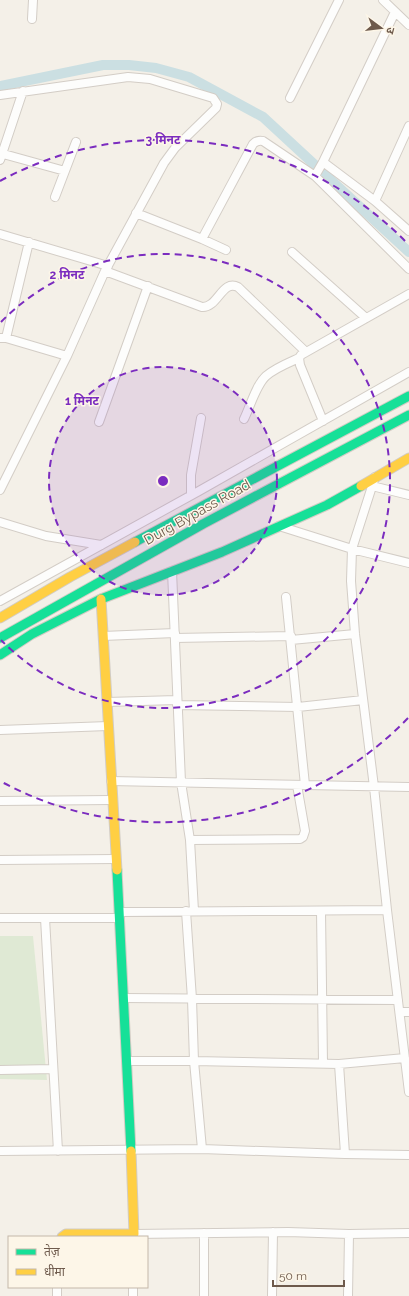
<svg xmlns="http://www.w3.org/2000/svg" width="409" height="1296" viewBox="0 0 409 1296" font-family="Raleway,'Noto Sans Devanagari',sans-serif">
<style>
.green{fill:#dfe9d4}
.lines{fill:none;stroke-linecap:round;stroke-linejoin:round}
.canal{stroke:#cbdfe2;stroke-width:10}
.street-casing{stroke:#d3cdc6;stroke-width:10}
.fast-casing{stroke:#d2ccc4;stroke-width:11}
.slow-casing{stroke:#d2ccc4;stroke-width:11}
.street{stroke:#fdfdfc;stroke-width:8}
.fast{stroke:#16e098;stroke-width:9}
.slow{stroke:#ffcf43;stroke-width:9}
.ring{fill:none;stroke:#7b2cbf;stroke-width:2;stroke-dasharray:7 5}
.labels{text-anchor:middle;stroke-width:3;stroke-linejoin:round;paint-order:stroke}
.street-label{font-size:14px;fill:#6e5a4c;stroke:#fdf6e8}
.centre{fill:#7b2cbf;stroke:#fdf6e8;stroke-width:2}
.ring-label{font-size:12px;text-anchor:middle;font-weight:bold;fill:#7b2cbf;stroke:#fdf6e8;stroke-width:3;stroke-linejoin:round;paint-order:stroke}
</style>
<rect width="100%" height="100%" fill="#f4f0e8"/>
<path class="green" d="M 0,936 L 33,936 L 47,1080 L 0,1079 Z"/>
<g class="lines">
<path class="canal" d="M 0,86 L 103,65 L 129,65 L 156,68 L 189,77 L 263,117 L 316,166
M 321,171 L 409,252"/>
<g class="street-casing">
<path id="street" d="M 383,0 L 409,25
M 32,19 L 33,0
M 0,95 L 128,77 L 150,79 L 213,98 L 217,104 L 216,108 L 175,148 L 164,163 L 105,271 L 67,356 L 0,490
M 290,98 L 339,0
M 0,153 L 65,171
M 0,160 L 23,91
M 323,162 L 375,201 L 409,231
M 315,176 L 323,162 L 395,12
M 55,197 L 76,142
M 375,201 L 409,126
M 136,213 L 202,239 L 226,250
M 0,234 L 108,266
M 202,239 L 253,144 C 256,141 259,140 263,141 L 315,176 L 409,269
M 292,252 L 366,318
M 105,271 L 202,307 C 218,308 222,279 238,287 L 306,352
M 0,338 L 6,338 L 67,356
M 6,338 L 29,242
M 244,419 C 250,407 256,385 266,376 C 275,368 288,363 299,358
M 323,421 L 300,365 L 299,358 L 301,355 L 409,294
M 99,422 L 148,286
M 372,486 L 409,495
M 191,495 L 191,475 L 201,418
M 0,522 L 46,536 L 101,545
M 279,526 L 352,549 L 409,563
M 172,571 L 181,782 L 190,840 L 194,911
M 286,597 L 305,785
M 0,601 L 199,491 L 409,372
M 103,636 L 175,633
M 175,638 L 291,636
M 291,640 L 355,634
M 107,702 L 177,700
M 177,705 L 298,707 L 363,700
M 0,730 L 108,726
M 111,781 L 409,787
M 0,801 L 112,800
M 190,840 L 300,839 L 303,837 L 305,831 L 297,785
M 0,860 L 116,859
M 387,910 L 409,1092
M 186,911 L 192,999 L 194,1061 L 202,1149
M 321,911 L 323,1063
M 119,912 L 387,910 L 374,787 L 355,634 L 351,581 L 352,549 L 375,477
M 0,918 L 120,918
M 45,918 L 58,1151
M 124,998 L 398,1000
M 400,1012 L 409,1012
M 127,1061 L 194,1061 L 339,1064 L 405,1058
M 339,1064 L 345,1154
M 0,1070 L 53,1069
M 0,1151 L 202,1149 L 345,1154 L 409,1155
M 134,1234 L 288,1232 L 349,1234 L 409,1233
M 57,1287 L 57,1296
M 133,1296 L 133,1287
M 204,1296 L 204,1233
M 272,1296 L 273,1232
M 348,1296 L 349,1234"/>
</g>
<g class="fast-casing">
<path id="fast" d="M 135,542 L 409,396
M 0,638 L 203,524 L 409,415
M 0,655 L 32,634 L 101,599 L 222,552 L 327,505 L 361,486
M 117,870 L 131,1151"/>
</g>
<g class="slow-casing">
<path id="slow" d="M 361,486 L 409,458
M 101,599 L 117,870
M 0,618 L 70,577 L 135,542
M 62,1237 L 66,1234 L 134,1234 L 131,1151"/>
</g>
<use href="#street" class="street"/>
<use href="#fast" class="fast"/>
<use href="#slow" class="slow"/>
</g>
<circle cx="163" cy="481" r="114" fill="#7b2cbf" fill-opacity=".12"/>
<g class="ring">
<circle cx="163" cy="481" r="114"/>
<path d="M1 322A227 227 0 1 1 1 640"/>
<path d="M408 718A341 341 0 0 1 0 781M0 181A341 341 0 0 1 408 244"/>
</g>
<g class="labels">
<g class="street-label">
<text transform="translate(197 512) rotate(-29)" y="5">Durg Bypass Road</text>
</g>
</g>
<circle cx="163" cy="481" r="6" class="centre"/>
<g class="ring-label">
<text x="163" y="144">3 मिनट</text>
<text x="67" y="279">2 मिनट</text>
<text x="82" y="405">1 मिनट</text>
</g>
<rect x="8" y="1236" width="140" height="52" fill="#fdf6e8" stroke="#c4b8aa"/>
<rect x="16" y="1249" width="20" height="6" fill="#16e098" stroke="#c4b8aa"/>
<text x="44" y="1256" font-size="12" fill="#6e5a4c">तेज़</text>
<rect x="16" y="1269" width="20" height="6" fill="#ffcf43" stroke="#c4b8aa"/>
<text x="44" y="1276" font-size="12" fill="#6e5a4c">धीमा</text>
<g transform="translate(381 28) rotate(105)" stroke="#fdf6e8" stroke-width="3" paint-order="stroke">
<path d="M0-3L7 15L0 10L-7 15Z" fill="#6e5a4c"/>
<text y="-6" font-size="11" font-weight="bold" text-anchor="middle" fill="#6e5a4c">उ</text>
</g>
<path d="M273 1280v6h71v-6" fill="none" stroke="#6e5a4c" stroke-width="2"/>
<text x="279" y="1280" font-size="12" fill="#6e5a4c" stroke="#fdf6e8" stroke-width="3" paint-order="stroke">50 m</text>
</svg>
